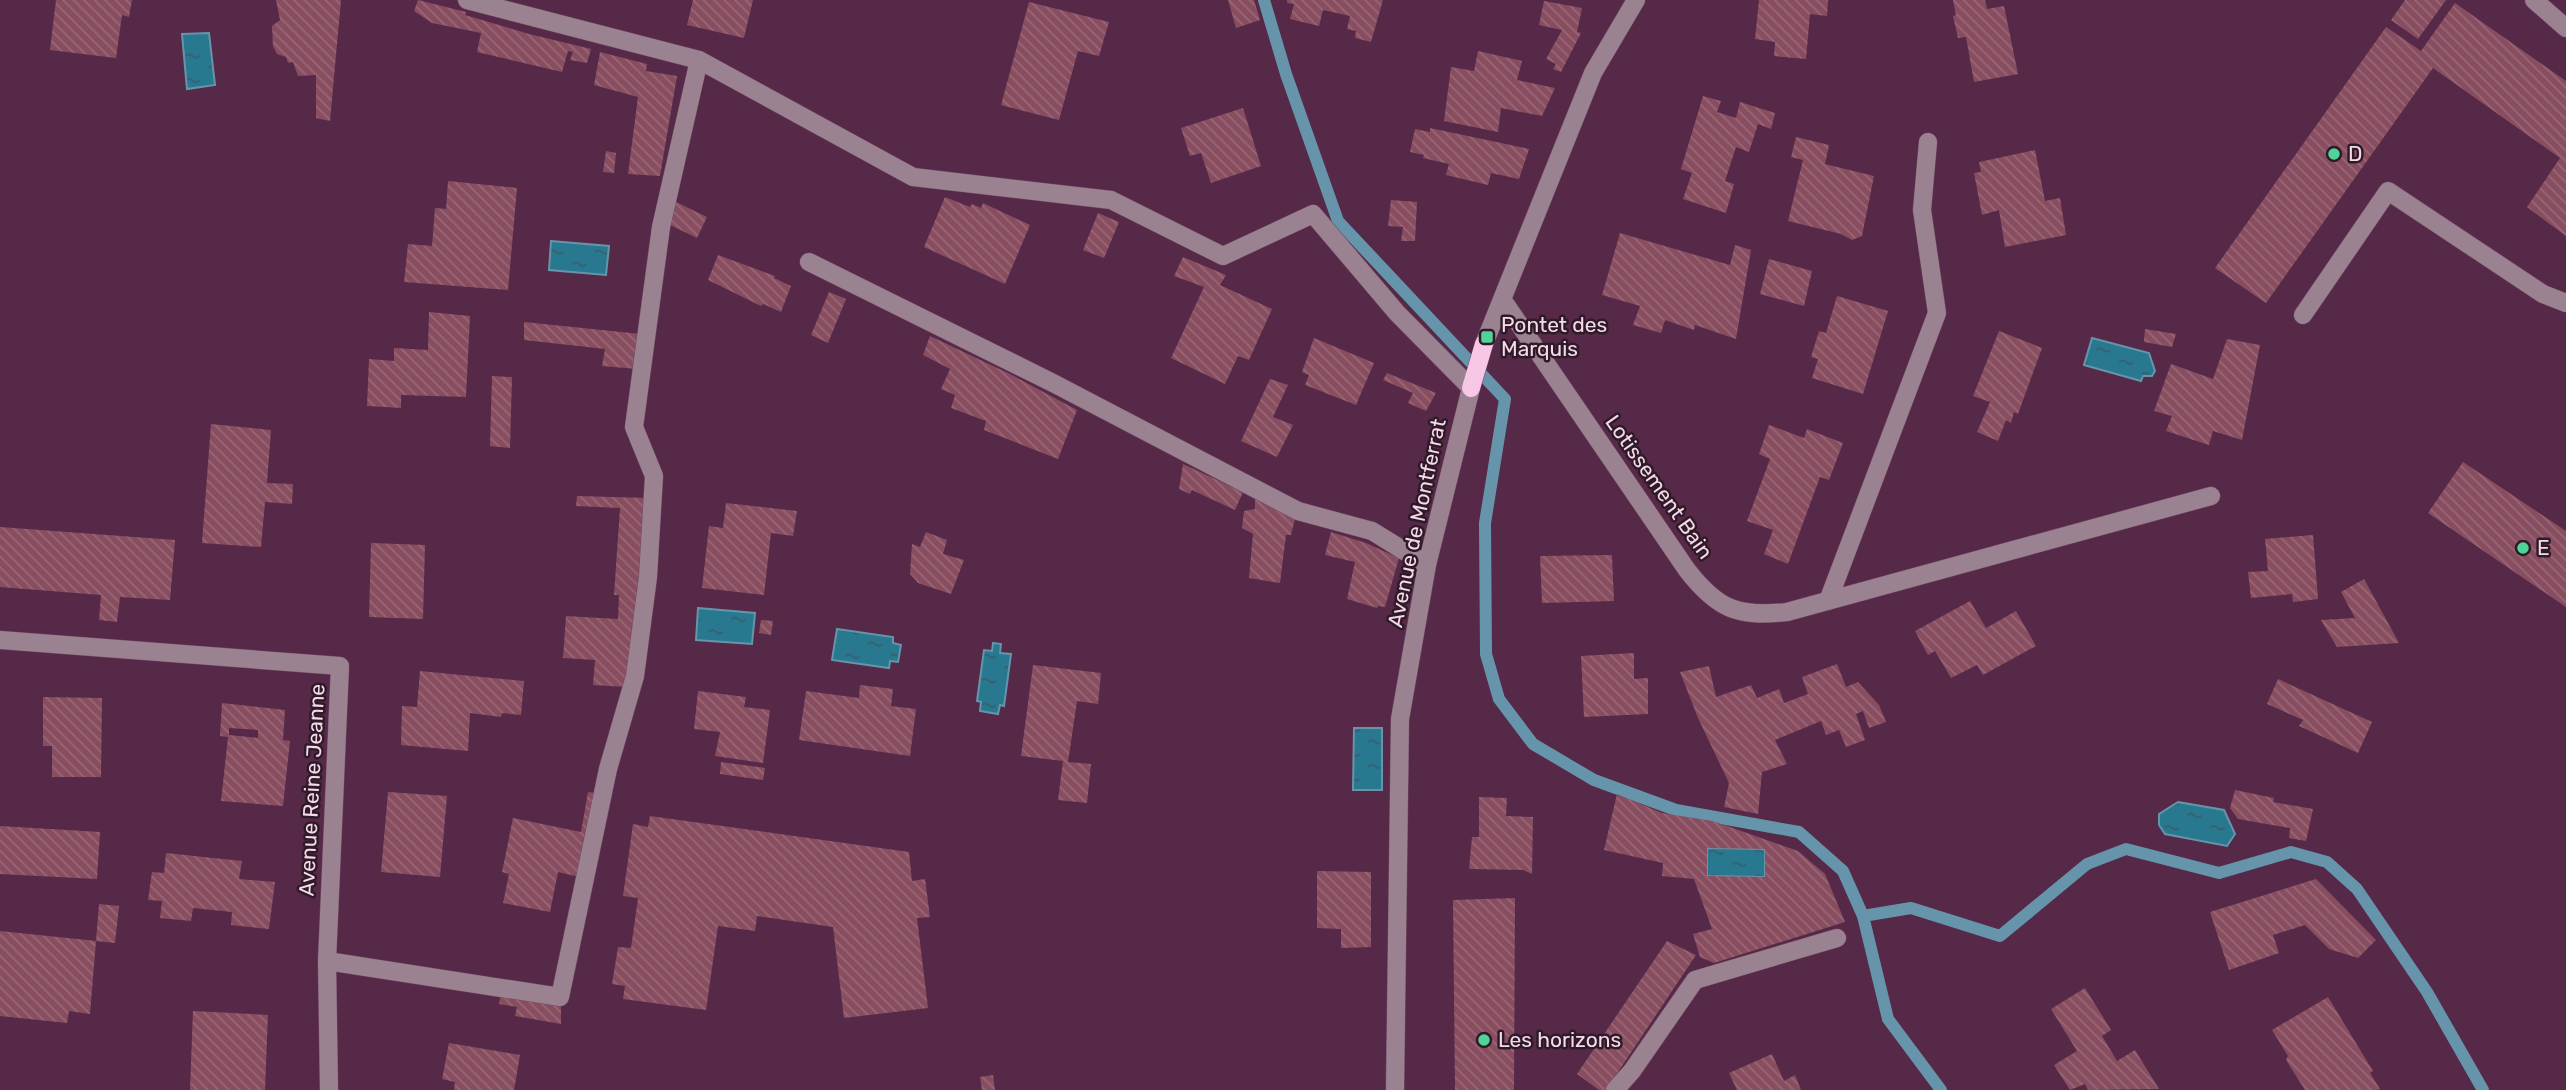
<svg xmlns="http://www.w3.org/2000/svg" width="2566" height="1090" viewBox="0 0 2566 1090" font-family="Rubik,sans-serif">
<style>
.water{fill:url(#water-ripples);stroke:#6695ab;stroke-width:2}
.lines{fill:none;stroke-linecap:round;stroke-linejoin:round}
.stream{stroke:#6695ab;stroke-width:12}
.building{fill:url(#building-back-hatch);fill-rule:evenodd}
.minor-casing{stroke:#734965;stroke-width:19}
.major-casing{stroke:#734965;stroke-width:19}
.minor{stroke:#9a8291;stroke-width:18}
.major{stroke:#f8c7e6;stroke-width:18}
.poi-dot{fill:#50d398;stroke:#2f1b28;stroke-width:2.5}
.labels{text-anchor:middle;stroke-width:5;stroke-linejoin:round;paint-order:stroke}
.poi-label{font-size:21px;fill:#f6d9eb;stroke:#2f1b28;text-anchor:start}
.street-label{font-size:21px;fill:#f6d9eb;stroke:#2f1b28}
</style>
<defs>
<pattern id="water-ripples" width="26" height="14" patternUnits="userSpaceOnUse" patternTransform="scale(1.75)"><rect width="26" height="14" fill="#28788f"/><path d="M2 4q2-2 4 0t4 0M15 11q2-2 4 0t4 0" fill="none" stroke="#375f6e"/></pattern>
<pattern id="building-back-hatch" width="6" height="6" patternUnits="userSpaceOnUse" patternTransform="scale(1.75)"><rect width="6" height="6" fill="#884e60"/><path d="M-1 5l2 2M0 0l6 6M5-1l2 2" fill="none" stroke="#996777"/></pattern>
</defs>
<rect width="100%" height="100%" fill="#562948"/>
<path class="water" d="M 209,33 L 215,85 L 187,89 L 182,34 Z
M 551,241 L 609,246 L 606,275 L 549,270 Z
M 2092,338 L 2149,353 L 2155,371 L 2152,376 L 2143,376 L 2141,381 L 2084,365 Z
M 698,608 L 755,613 L 752,644 L 696,640 Z
M 837,629 L 893,637 L 893,643 L 901,645 L 898,662 L 890,661 L 889,668 L 832,660 Z
M 993,643 L 1001,644 L 1000,653 L 1011,654 L 1004,706 L 1000,705 L 998,714 L 980,711 L 981,702 L 977,701 L 984,650 L 992,651 Z
M 1354,728 L 1382,728 L 1382,790 L 1353,790 Z
M 2178,802 L 2224,810 L 2235,834 L 2227,846 L 2165,834 L 2159,825 L 2159,814 Z
M 1707,848 L 1765,849 L 1765,877 L 1707,876 Z"/>
<g class="lines">
<path class="stream" d="M 1264,0 L 1286,74 L 1338,221 L 1505,399 L 1485,523 L 1486,654 L 1499,699 L 1533,744 L 1594,780 L 1676,810 L 1799,832 L 1843,871 L 1863,916 L 1888,1019 L 1941,1090
M 1863,916 L 1911,908 L 2000,936 L 2087,864 L 2126,849 L 2219,873 L 2291,852 L 2327,862 L 2357,889 L 2427,992 L 2483,1090"/>
</g>
<path class="building" d="M 56,0 L 132,0 L 129,17 L 122,15 L 116,58 L 50,50 Z
M 276,0 L 341,0 L 330,121 L 316,118 L 316,75 L 298,76 L 293,62 L 288,63 L 286,57 L 277,54 L 273,46 L 272,26 L 280,20 Z
M 418,0 L 466,12 L 465,15 L 529,34 L 591,49 L 587,63 L 570,60 L 573,52 L 568,51 L 562,72 L 477,52 L 481,33 L 432,23 L 414,11 Z
M 693,0 L 753,0 L 744,38 L 687,25 Z
M 1228,0 L 1254,0 L 1260,20 L 1236,28 Z
M 1287,0 L 1383,0 L 1371,42 L 1355,38 L 1356,31 L 1347,29 L 1350,16 L 1323,10 L 1319,26 L 1290,19 L 1294,4 L 1287,3 Z
M 1759,0 L 1828,0 L 1827,16 L 1810,14 L 1806,59 L 1774,56 L 1775,42 L 1755,39 Z
M 1953,0 L 1985,0 L 1987,9 L 2004,6 L 2018,74 L 1974,82 L 1966,37 L 1958,38 L 1953,16 L 1956,15 Z
M 2405,0 L 2446,0 L 2418,39 L 2391,20 Z
M 1544,1 L 1582,8 L 1577,32 L 1581,33 L 1561,72 L 1553,69 L 1556,64 L 1546,59 L 1562,30 L 1539,25 Z
M 1029,2 L 1109,22 L 1099,56 L 1078,51 L 1059,120 L 1001,105 Z
M 2455,3 L 2566,81 L 2566,236 L 2527,207 L 2560,158 L 2433,68 L 2266,303 L 2215,268 L 2386,27 L 2421,51 Z
M 1478,51 L 1522,61 L 1517,80 L 1555,88 L 1542,116 L 1501,108 L 1498,132 L 1444,121 L 1451,67 L 1474,71 Z
M 600,52 L 647,64 L 646,71 L 677,76 L 660,176 L 628,174 L 638,97 L 594,85 Z
M 1703,96 L 1721,101 L 1717,112 L 1736,118 L 1740,102 L 1775,113 L 1771,129 L 1758,124 L 1749,152 L 1736,147 L 1725,181 L 1734,184 L 1726,213 L 1683,199 L 1692,173 L 1681,169 Z
M 1243,108 L 1261,166 L 1211,183 L 1201,153 L 1190,156 L 1181,128 Z
M 1430,128 L 1529,149 L 1519,179 L 1491,173 L 1488,185 L 1446,175 L 1449,164 L 1423,158 L 1424,155 L 1410,152 L 1415,129 L 1430,132 Z
M 1796,137 L 1829,145 L 1825,164 L 1874,176 L 1862,236 L 1852,240 L 1841,234 L 1788,221 L 1803,160 L 1791,157 Z
M 2035,150 L 2045,201 L 2060,198 L 2066,235 L 2005,247 L 1999,210 L 1982,215 L 1974,173 L 1981,172 L 1979,162 Z
M 606,151 L 616,153 L 614,173 L 603,172 Z
M 448,181 L 517,188 L 508,290 L 404,282 L 408,244 L 432,246 L 435,208 L 446,209 Z
M 945,197 L 970,207 L 972,204 L 981,208 L 983,203 L 1030,225 L 1005,284 L 924,247 Z
M 672,200 L 707,217 L 697,238 L 668,224 Z
M 1391,200 L 1417,202 L 1415,241 L 1401,241 L 1403,227 L 1388,226 Z
M 1098,213 L 1119,222 L 1104,258 L 1083,250 Z
M 1620,233 L 1730,265 L 1735,245 L 1751,250 L 1736,339 L 1695,325 L 1694,330 L 1665,320 L 1661,333 L 1633,325 L 1640,306 L 1602,295 Z
M 718,255 L 775,276 L 774,278 L 791,286 L 781,312 L 763,304 L 761,306 L 708,280 Z
M 1183,257 L 1226,275 L 1220,285 L 1272,309 L 1249,360 L 1238,356 L 1225,384 L 1171,358 L 1204,287 L 1174,276 Z
M 1769,259 L 1812,271 L 1804,306 L 1760,294 Z
M 829,292 L 846,299 L 828,343 L 811,335 Z
M 1837,296 L 1888,311 L 1863,394 L 1812,378 L 1818,359 L 1811,357 L 1819,331 L 1826,333 Z
M 429,312 L 470,316 L 466,397 L 401,395 L 401,408 L 367,406 L 369,359 L 394,361 L 394,348 L 428,350 Z
M 524,322 L 641,334 L 637,369 L 602,366 L 605,349 L 524,340 Z
M 2145,329 L 2176,334 L 2172,347 L 2144,342 Z
M 1999,331 L 2042,348 L 2018,414 L 2014,412 L 2011,423 L 2006,420 L 1998,441 L 1977,432 L 1990,402 L 1973,396 Z
M 930,336 L 1010,374 L 1077,410 L 1058,459 L 984,430 L 986,421 L 951,408 L 955,395 L 941,389 L 950,369 L 923,355 Z
M 1314,338 L 1374,363 L 1356,405 L 1305,385 L 1309,375 L 1302,372 Z
M 2227,339 L 2260,345 L 2242,440 L 2213,431 L 2209,445 L 2166,431 L 2172,416 L 2154,411 L 2171,364 L 2213,379 Z
M 1387,373 L 1436,393 L 1426,411 L 1408,403 L 1413,393 L 1383,380 Z
M 492,376 L 512,377 L 510,448 L 490,446 Z
M 1270,379 L 1288,385 L 1273,417 L 1293,425 L 1277,457 L 1241,441 Z
M 211,424 L 271,430 L 267,483 L 293,484 L 292,504 L 265,502 L 261,547 L 202,543 Z
M 1769,425 L 1804,438 L 1807,429 L 1843,443 L 1829,480 L 1820,477 L 1788,564 L 1764,554 L 1773,530 L 1747,521 L 1770,459 L 1759,454 Z
M 2463,462 L 2566,531 L 2566,607 L 2428,513 Z
M 1183,464 L 1243,492 L 1235,510 L 1192,490 L 1190,494 L 1179,489 Z
M 577,496 L 648,498 L 645,563 L 626,687 L 593,685 L 595,660 L 563,658 L 566,616 L 618,619 L 619,595 L 614,595 L 620,508 L 576,506 Z
M 1255,497 L 1295,519 L 1291,535 L 1286,535 L 1280,583 L 1249,578 L 1253,534 L 1242,528 L 1244,511 L 1255,509 Z
M 726,503 L 797,511 L 793,536 L 771,533 L 764,595 L 702,588 L 709,526 L 723,528 Z
M 0,527 L 175,540 L 170,600 L 120,597 L 117,622 L 99,620 L 101,595 L 0,587 Z
M 926,532 L 947,540 L 943,554 L 964,560 L 951,594 L 918,583 L 910,574 L 912,544 L 920,547 Z
M 1331,532 L 1366,543 L 1399,558 L 1385,607 L 1378,606 L 1377,608 L 1347,599 L 1355,562 L 1325,555 Z
M 2313,535 L 2318,599 L 2293,602 L 2292,594 L 2251,598 L 2248,572 L 2268,571 L 2265,539 Z
M 371,543 L 425,545 L 423,619 L 369,617 Z
M 1612,555 L 1614,601 L 1542,603 L 1540,556 Z
M 2364,579 L 2399,643 L 2337,647 L 2321,620 L 2355,618 L 2341,592 Z
M 1970,601 L 1986,628 L 2016,611 L 2036,646 L 1983,675 L 1977,665 L 1951,678 L 1935,651 L 1928,655 L 1915,631 Z
M 761,620 L 773,621 L 771,635 L 759,633 Z
M 1634,653 L 1634,679 L 1648,678 L 1648,714 L 1584,717 L 1581,656 Z
M 1837,664 L 1846,687 L 1858,682 L 1879,705 L 1886,722 L 1869,728 L 1863,711 L 1856,714 L 1865,740 L 1846,747 L 1839,730 L 1826,735 L 1821,721 L 1775,740 L 1787,764 L 1762,772 L 1758,814 L 1724,807 L 1729,783 L 1698,718 L 1680,672 L 1709,666 L 1716,697 L 1751,685 L 1757,698 L 1779,689 L 1784,703 L 1808,694 L 1802,677 Z
M 1033,665 L 1101,673 L 1098,704 L 1077,701 L 1068,762 L 1091,764 L 1087,803 L 1058,800 L 1063,761 L 1021,756 Z
M 420,671 L 524,681 L 521,715 L 502,713 L 501,717 L 470,713 L 468,751 L 401,745 L 402,706 L 417,707 Z
M 2278,679 L 2372,722 L 2358,753 L 2299,726 L 2303,720 L 2267,704 Z
M 860,685 L 893,689 L 891,706 L 916,709 L 910,756 L 799,740 L 806,691 L 859,698 Z
M 698,691 L 746,697 L 744,707 L 770,710 L 763,763 L 715,756 L 720,732 L 694,729 Z
M 43,697 L 102,698 L 101,777 L 52,777 L 52,746 L 43,746 Z
M 222,703 L 285,710 L 283,740 L 290,741 L 283,806 L 221,801 L 228,737 L 220,736 ZM 229,728 L 258,730 L 258,738 L 229,735 Z
M 721,762 L 765,768 L 763,780 L 720,774 Z
M 2235,790 L 2274,798 L 2273,802 L 2313,809 L 2306,841 L 2289,838 L 2290,828 L 2238,819 L 2230,808 Z
M 388,792 L 447,796 L 440,877 L 381,872 Z
M 588,792 L 600,794 L 584,878 L 558,872 L 550,912 L 503,903 L 509,874 L 502,872 L 513,818 L 581,832 Z
M 1617,794 L 1662,813 L 1713,821 L 1798,851 L 1825,874 L 1845,922 L 1714,963 L 1700,957 L 1693,934 L 1712,929 L 1694,879 L 1662,876 L 1663,863 L 1604,850 ZM 1707,848 L 1765,849 L 1765,877 L 1707,876 Z
M 1479,797 L 1507,798 L 1506,816 L 1533,817 L 1532,874 L 1523,870 L 1469,869 L 1472,837 L 1479,837 Z
M 650,816 L 909,852 L 912,881 L 925,879 L 930,917 L 917,918 L 928,1008 L 844,1018 L 833,927 L 757,916 L 755,931 L 718,926 L 706,1010 L 623,999 L 625,986 L 612,984 L 618,947 L 631,948 L 638,898 L 623,896 L 633,824 L 648,827 Z
M 0,826 L 100,832 L 97,879 L 0,874 Z
M 166,853 L 242,861 L 239,879 L 275,882 L 269,929 L 231,925 L 232,912 L 193,908 L 191,921 L 160,918 L 162,901 L 148,900 L 152,872 L 164,873 Z
M 1317,871 L 1371,872 L 1371,947 L 1341,948 L 1341,929 L 1317,928 Z
M 2316,879 L 2376,940 L 2358,958 L 2329,949 L 2305,925 L 2273,935 L 2279,953 L 2229,970 L 2210,912 Z
M 1515,898 L 1514,1090 L 1455,1090 L 1453,900 Z
M 99,904 L 119,906 L 115,943 L 96,941 Z
M 0,931 L 96,941 L 90,1014 L 69,1011 L 67,1023 L 0,1016 Z
M 1667,941 L 1696,955 L 1606,1090 L 1599,1090 L 1577,1074 Z
M 2085,988 L 2111,1030 L 2102,1036 L 2117,1061 L 2135,1050 L 2159,1089 L 2088,1090 L 2085,1084 L 2070,1090 L 2054,1065 L 2077,1051 L 2051,1009 Z
M 502,989 L 561,999 L 561,1024 L 515,1016 L 517,1007 L 499,1004 Z
M 2328,997 L 2373,1071 L 2370,1073 L 2380,1089 L 2378,1090 L 2305,1090 L 2286,1060 L 2288,1056 L 2272,1030 Z
M 193,1011 L 268,1015 L 265,1090 L 190,1090 Z
M 449,1043 L 520,1055 L 514,1090 L 454,1090 L 455,1082 L 442,1079 Z
M 1772,1054 L 1784,1081 L 1795,1075 L 1801,1090 L 1737,1090 L 1729,1073 Z
M 993,1075 L 995,1090 L 982,1090 L 980,1077 Z"/>
<g class="lines">
<g class="minor-casing">
<path id="minor" d="M 467,0 L 699,60 L 913,177 L 1111,200 L 1223,256 L 1313,214 L 1397,313 L 1471,388 L 1427,565 L 1400,719 L 1395,1090
M 2534,0 L 2566,28
M 809,262 L 1053,383 L 1298,511 L 1372,531 L 1427,565
M 1502,299 L 1687,570 C 1718,610 1738,617 1787,612 L 2211,496
M 2303,315 L 2388,191 L 2543,294 L 2566,303
M 1484,344 L 1593,73 L 1636,0
M 1828,601 L 1937,313 L 1922,210 L 1928,142
M 0,640 L 340,666 L 327,961 L 329,1090
M 327,961 L 560,997 L 608,769 L 635,676 L 648,577 L 654,476 L 634,427 L 661,227 L 699,60
M 1615,1090 L 1632,1071 L 1695,980 L 1837,938"/>
</g>
<g class="major-casing">
<path id="major" d="M 1471,388 L 1484,344"/>
</g>
<use href="#minor" class="minor"/>
<use href="#major" class="major"/>
</g>
<g class="poi-dot">
<circle cx="2334" cy="154" r="7"/>
<rect x="1480" y="330" width="14" height="14" rx="3.5"/>
<circle cx="2523" cy="548" r="7"/>
<circle cx="1484" cy="1040" r="7"/>
</g>
<g class="labels">
<g class="poi-label">
<text x="2348" y="161">D</text>
<text x="1501" y="332">Pontet des<tspan x="1501" dy="24">Marquis</tspan></text>
<text x="2537" y="555">E</text>
<text x="1498" y="1047">Les horizons</text>
</g>
<g class="street-label">
<text transform="translate(1659 487) rotate(55)" y="7">Lotissement Bain</text>
<text transform="translate(1417 523) rotate(-78)" y="7">Avenue de Montferrat</text>
<text transform="translate(312 790) rotate(-87)" y="7">Avenue Reine Jeanne</text>
</g>
</g>
</svg>
